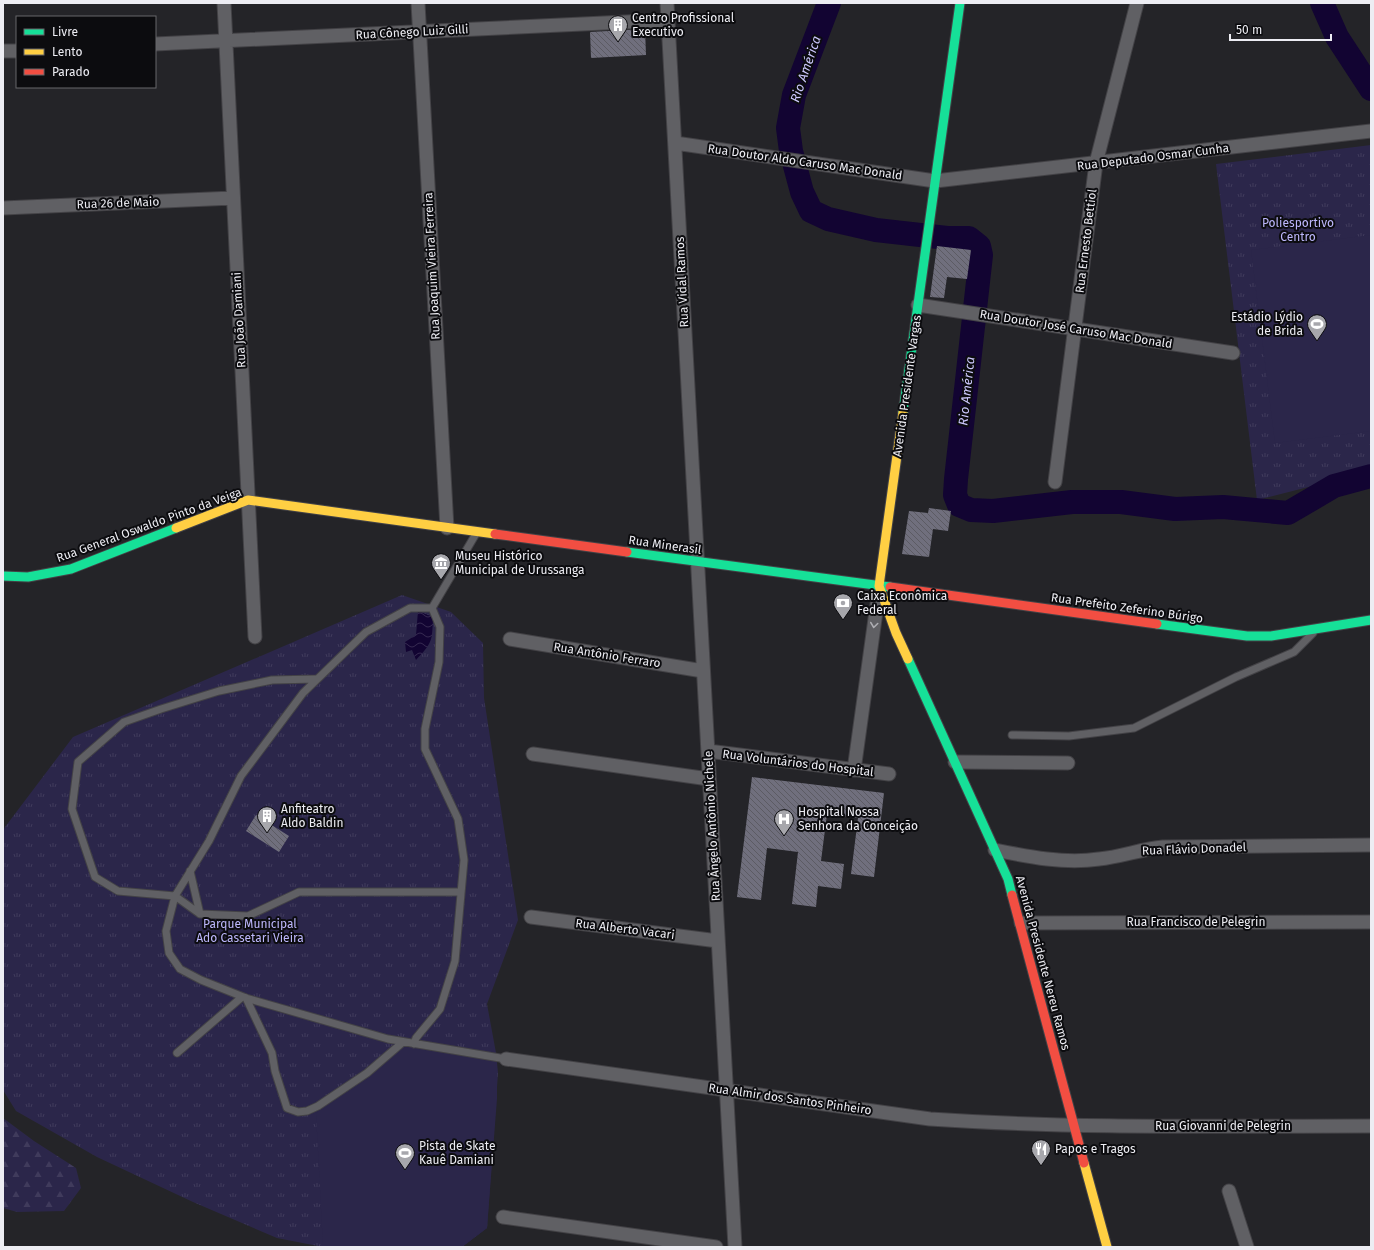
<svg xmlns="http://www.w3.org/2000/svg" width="1374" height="1250" viewBox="0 0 1374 1250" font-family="'Fira Sans',sans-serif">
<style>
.grass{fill:url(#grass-tufts)}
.forest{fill:url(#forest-firs)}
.pitch{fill:#2b264a}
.water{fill:url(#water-waves)}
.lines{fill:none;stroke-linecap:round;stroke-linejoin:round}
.river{stroke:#120432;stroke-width:24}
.building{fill:url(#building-back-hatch)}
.lane-casing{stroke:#434246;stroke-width:9}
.street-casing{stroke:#434246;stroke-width:15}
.fast-casing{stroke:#434246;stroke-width:11}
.slow-casing{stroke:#434246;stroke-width:11}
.jam-casing{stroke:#434246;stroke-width:11}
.lane{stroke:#606064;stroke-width:7}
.street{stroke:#606064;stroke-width:13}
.fast{stroke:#16e098;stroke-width:9}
.slow{stroke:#ffcf43;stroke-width:9}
.jam{stroke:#f24e42;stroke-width:9}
.oneway{stroke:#aeaeb3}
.labels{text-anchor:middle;stroke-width:4;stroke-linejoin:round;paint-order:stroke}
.poi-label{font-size:12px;fill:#ededf3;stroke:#0c0c0f;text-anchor:start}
.street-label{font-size:12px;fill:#ededf3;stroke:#0c0c0f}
.park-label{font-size:12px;fill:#bdb7fc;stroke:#0c0c0f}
.water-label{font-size:13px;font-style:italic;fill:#cdc9fe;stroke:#0c0c0f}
</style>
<defs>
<pattern id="grass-tufts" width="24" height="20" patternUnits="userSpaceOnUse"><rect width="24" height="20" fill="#2b264a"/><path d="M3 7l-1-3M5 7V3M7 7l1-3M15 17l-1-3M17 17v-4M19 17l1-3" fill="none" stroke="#403b5c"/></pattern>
<pattern id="forest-firs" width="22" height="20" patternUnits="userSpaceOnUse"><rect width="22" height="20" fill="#2b264a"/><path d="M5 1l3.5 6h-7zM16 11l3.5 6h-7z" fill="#403b5c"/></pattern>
<pattern id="water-waves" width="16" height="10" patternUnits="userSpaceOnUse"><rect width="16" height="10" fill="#120432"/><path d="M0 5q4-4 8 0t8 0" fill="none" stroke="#352950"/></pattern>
<pattern id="building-back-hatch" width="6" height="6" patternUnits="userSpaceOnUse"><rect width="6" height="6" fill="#706f7d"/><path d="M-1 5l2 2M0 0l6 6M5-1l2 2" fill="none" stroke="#5c5b63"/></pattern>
</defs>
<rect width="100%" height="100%" fill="#242428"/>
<path class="grass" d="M 1371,145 L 1371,471 L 1257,500 L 1216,164 Z
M 402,595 L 451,612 L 483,643 L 484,698 L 518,920 L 487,1004 L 496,1053 L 498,1073 L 487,1228 L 462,1247 L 323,1247 L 277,1238 L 193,1202 L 97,1157 L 16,1111 L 3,1090 L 3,831 L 5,827 L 73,737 Z"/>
<path class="forest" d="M 3,1118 L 34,1141 L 76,1168 L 81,1188 L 64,1211 L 17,1212 L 3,1208 Z"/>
<path class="pitch" d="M 1371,235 L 1371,431 L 1275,443 L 1251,250 Z
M 405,1046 L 497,1062 L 497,1099 L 487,1228 L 462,1247 L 323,1247 L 316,1113 Z"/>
<path class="water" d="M 418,611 L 433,617 C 432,641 433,642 416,660 L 412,650 L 406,652 L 405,642 L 416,635 Z"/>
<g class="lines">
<path class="river" d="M 829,3 L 794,95 L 788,128 L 791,151 L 802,192 L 811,211 L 828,219 L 876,230 L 947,238 L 969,238 L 979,246 L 981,255 L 956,479 L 955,495 L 959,505 L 971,510 L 993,511 L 1072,502 L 1121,502 L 1175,509 L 1223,507 L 1288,513 L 1334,486 L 1371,476
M 1322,3 L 1337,37 L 1371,89"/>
</g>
<path class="building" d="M 645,29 L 646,55 L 591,58 L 590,32 Z
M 937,246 L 971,250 L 967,279 L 947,277 L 944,298 L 930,297 Z
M 929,508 L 951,511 L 948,531 L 933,529 L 929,557 L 902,554 L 909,511 L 928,513 Z
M 752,777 L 884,793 L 874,877 L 851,874 L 858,818 L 827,814 L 821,861 L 844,864 L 841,889 L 818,886 L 816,907 L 792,904 L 798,852 L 767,848 L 761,900 L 737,897 Z
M 256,815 L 289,836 L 279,852 L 246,831 Z"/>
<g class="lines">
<g class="lane-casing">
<path id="lane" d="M 477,532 L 432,608 L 410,608 L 366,632 L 303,693 L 241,776 L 209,841 L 175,896 L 166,931 L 169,953 L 180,969 L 201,980 L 246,998 L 388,1039 L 506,1059
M 316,679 L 272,680 L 219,691 L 161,709 L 124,722 L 78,762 L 72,809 L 95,877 L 118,891 L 175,896 L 200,914 L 248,916 L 299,892 L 460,892
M 1012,735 L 1069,736 L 1134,728 L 1236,677 L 1294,652 L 1313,633
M 190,871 L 200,914
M 246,998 L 272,1053 L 275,1071 L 287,1108 L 298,1112 L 307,1111 L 318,1106 L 367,1073 L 403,1042
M 414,1044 L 416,1038 L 440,1009 L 455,961 L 464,860 L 458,819 L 425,749 L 425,729 L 439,662 L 440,627 L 432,608
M 177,1053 L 242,997"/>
</g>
<g class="street-casing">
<path id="street" d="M 224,3 L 255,637
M 418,3 L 447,528
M 667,3 L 735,1247
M 155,44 L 668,20
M 3,51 L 17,51
M 675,143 L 935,181 L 1371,131
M 3,208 L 233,198
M 918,305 L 1233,353
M 1055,482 L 1096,163 L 1137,3
M 510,639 L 703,671
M 708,751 L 889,774
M 533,754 L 709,779
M 955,762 L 1068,763
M 854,770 L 879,590
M 995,850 C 1029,857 1065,864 1099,859 C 1121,857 1141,849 1163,847 L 1371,845
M 531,917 L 718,941
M 1021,923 L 1371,922
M 506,1059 L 930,1119 C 1077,1129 1224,1126 1371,1126
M 1229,1191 L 1247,1247
M 503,1217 L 716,1247"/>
</g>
<g class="fast-casing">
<path id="fast" d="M 903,412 L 960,3
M 627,552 L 890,587
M 3,576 L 28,577 L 71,569 L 176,528
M 1157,624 L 1247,636 L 1271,636 L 1371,620
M 908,659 L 1008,879 L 1012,895"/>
</g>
<g class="slow-casing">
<path id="slow" d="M 903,412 L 879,586 L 896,633 L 908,659
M 176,528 L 248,500 L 495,534
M 1084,1163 L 1107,1247"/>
</g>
<g class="jam-casing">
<path id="jam" d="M 495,534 L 627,552
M 890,587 L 1157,624
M 1012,895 L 1084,1163"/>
</g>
<use href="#lane" class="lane"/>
<use href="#street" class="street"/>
<use href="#fast" class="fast"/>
<use href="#slow" class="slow"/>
<use href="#jam" class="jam"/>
</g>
<defs><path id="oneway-chevron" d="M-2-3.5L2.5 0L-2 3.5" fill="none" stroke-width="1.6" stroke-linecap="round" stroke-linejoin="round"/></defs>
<use class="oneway" href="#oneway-chevron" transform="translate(874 625) rotate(98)"/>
<defs>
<g id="building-pin" transform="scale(1)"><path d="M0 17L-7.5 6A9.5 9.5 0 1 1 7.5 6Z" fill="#a7a7ac" stroke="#0c0c0f"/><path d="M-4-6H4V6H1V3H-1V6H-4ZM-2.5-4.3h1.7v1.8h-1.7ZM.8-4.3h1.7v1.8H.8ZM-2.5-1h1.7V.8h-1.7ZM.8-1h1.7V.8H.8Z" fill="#fff"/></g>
<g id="stadium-pin" transform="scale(1)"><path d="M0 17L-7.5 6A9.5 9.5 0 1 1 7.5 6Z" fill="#a7a7ac" stroke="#0c0c0f"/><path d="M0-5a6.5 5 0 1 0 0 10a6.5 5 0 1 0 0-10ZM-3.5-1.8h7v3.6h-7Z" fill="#fff"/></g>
<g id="museum-pin" transform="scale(1)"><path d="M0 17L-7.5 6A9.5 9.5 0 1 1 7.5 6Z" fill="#a7a7ac" stroke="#0c0c0f"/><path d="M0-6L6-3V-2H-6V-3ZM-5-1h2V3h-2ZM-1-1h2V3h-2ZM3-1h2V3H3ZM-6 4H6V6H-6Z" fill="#fff"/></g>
<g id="bank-pin" transform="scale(1)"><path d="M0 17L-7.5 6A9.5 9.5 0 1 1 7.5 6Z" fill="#a7a7ac" stroke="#0c0c0f"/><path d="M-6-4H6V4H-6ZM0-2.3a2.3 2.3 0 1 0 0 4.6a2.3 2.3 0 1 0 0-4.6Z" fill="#fff"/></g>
<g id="hospital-pin" transform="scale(1)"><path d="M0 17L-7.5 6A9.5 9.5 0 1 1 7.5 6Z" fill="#a7a7ac" stroke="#0c0c0f"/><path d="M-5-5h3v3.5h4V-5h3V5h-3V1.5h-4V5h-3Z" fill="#fff"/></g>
<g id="restaurant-pin" transform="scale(1)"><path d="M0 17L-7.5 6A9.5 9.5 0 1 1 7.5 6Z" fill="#a7a7ac" stroke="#0c0c0f"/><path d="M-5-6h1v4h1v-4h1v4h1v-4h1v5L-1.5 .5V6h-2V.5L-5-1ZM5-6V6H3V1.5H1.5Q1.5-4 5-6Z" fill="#fff"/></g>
</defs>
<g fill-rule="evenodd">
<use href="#building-pin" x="618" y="25"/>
<use href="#stadium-pin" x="1317" y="324"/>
<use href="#museum-pin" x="441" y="563"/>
<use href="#bank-pin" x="843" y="603"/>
<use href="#building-pin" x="267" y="816"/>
<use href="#hospital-pin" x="784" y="819"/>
<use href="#restaurant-pin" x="1041" y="1149"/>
<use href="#stadium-pin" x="405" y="1153"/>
</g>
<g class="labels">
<g class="poi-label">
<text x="632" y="22">Centro Profissional<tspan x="632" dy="14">Executivo</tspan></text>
<text x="1303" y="321" text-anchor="end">Estádio Lýdio<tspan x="1303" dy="14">de Brida</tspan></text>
<text x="455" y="560">Museu Histórico<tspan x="455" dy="14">Municipal de Urussanga</tspan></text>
<text x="857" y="600">Caixa Econômica<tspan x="857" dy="14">Federal</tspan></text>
<text x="281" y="813">Anfiteatro<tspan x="281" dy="14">Aldo Baldin</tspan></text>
<text x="798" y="816">Hospital Nossa<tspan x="798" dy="14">Senhora da Conceição</tspan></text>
<text x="419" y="1150">Pista de Skate<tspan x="419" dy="14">Kauê Damiani</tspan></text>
<text x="1055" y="1153">Papos e Tragos</text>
</g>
<g class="street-label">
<text transform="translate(412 32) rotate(-3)" y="4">Rua Cônego Luiz Gilli</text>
<text transform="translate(1153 157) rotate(-7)" y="4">Rua Deputado Osmar Cunha</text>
<text transform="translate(805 162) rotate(8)" y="4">Rua Doutor Aldo Caruso Mac Donald</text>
<text transform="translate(118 203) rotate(-2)" y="4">Rua 26 de Maio</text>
<text transform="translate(1086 241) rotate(-83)" y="4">Rua Ernesto Bettiol</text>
<text transform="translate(432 266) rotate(-93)" y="4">Rua Joaquim Vieira Ferreira</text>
<text transform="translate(682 282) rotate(-93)" y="4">Rua Vidal Ramos</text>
<text transform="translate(239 320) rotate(-93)" y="4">Rua João Damiani</text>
<text transform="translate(1076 329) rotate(9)" y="4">Rua Doutor José Caruso Mac Donald</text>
<text transform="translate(907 386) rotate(-82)" y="4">Avenida Presidente Vargas</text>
<text transform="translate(149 525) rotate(-20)" y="4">Rua General Oswaldo Pinto da Veiga</text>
<text transform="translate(665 545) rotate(8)" y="4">Rua Minerasil</text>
<text transform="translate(1127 608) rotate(8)" y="4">Rua Prefeito Zeferino Búrigo</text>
<text transform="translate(607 655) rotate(9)" y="4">Rua Antônio Ferraro</text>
<text transform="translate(798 763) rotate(7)" y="4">Rua Voluntários do Hospital</text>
<text transform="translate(712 826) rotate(-93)" y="4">Rua Ângelo Antônio Nichele</text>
<text transform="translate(1194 849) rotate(-2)" y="4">Rua Flávio Donadel</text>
<text x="1196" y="926">Rua Francisco de Pelegrin</text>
<text transform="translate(625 929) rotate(7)" y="4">Rua Alberto Vacari</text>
<text transform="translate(1043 963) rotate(75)" y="4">Avenida Presidente Nereu Ramos</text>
<text transform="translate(790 1099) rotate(8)" y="4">Rua Almir dos Santos Pinheiro</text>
<text x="1223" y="1130">Rua Giovanni de Pelegrin</text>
</g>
<g class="park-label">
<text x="1298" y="227">Poliesportivo<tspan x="1298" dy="14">Centro</tspan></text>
<text x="250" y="928">Parque Municipal<tspan x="250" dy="14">Ado Cassetari Vieira</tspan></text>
</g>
<g class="water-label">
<text transform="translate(805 69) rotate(-71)" y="5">Rio América</text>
<text transform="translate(966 391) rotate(-84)" y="5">Rio América</text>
</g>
</g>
<rect width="1374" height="1250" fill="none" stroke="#ededf3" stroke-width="8"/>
<rect x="16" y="16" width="140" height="72" fill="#0c0c0f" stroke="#66666a"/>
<rect x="24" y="29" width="20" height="6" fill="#16e098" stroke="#66666a"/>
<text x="52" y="36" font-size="12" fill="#ededf3">Livre</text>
<rect x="24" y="49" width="20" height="6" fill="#ffcf43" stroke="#66666a"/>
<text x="52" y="56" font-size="12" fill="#ededf3">Lento</text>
<rect x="24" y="69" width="20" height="6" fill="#f24e42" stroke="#66666a"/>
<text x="52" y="76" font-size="12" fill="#ededf3">Parado</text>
<path d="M1230 34v6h101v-6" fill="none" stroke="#ededf3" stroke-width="2"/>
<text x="1236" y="34" font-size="12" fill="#ededf3" stroke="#0c0c0f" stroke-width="3" paint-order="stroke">50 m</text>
</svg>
